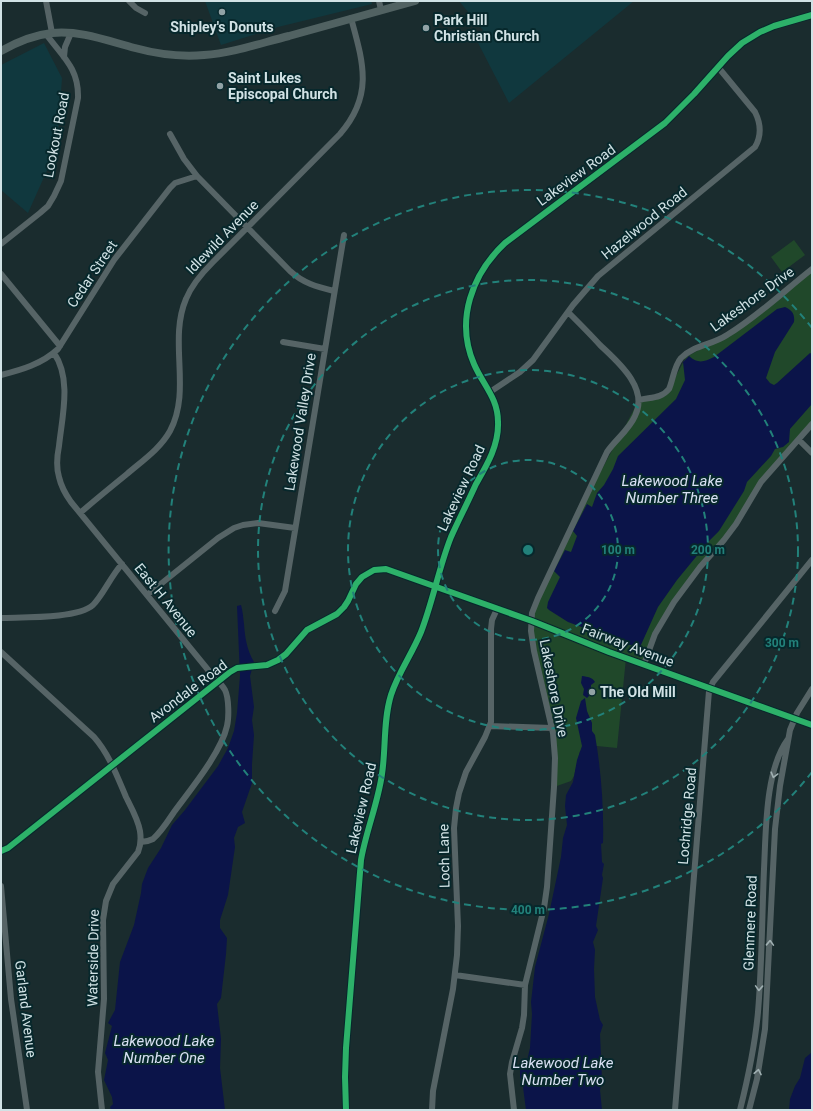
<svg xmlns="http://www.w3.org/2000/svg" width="813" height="1111" viewBox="0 0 813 1111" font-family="Roboto,sans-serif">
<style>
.built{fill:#10383e}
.green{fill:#20482a}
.water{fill:#0b1449}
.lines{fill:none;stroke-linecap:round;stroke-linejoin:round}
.minor{stroke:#566466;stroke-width:6}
.major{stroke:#516262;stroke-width:8}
.cycleway-casing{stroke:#07282c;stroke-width:8}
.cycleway{stroke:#2db169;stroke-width:6}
.oneway{stroke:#a0b0b2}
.ring{fill:none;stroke:#22817a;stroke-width:2;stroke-dasharray:7 5}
.poi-dot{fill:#91a2a5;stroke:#07282c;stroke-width:1.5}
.labels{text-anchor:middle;stroke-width:4;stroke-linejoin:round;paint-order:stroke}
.poi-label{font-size:14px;font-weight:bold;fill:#d1e2e5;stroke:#07282c;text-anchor:start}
.street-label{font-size:14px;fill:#d1e2e5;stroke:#07282c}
.water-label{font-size:15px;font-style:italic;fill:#d8e0f3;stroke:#07282c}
.centre{fill:#22817a;stroke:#07282c;stroke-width:2}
.ring-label{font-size:12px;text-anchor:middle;font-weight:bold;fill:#22817a;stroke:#07282c;stroke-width:4;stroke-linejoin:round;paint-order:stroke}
</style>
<rect width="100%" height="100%" fill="#1a2c2e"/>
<path class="built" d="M 205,1 L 371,1 L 372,4 L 278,27 L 221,45 Z
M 459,1 L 634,1 L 509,103 L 476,39 L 483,30 Z
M 44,43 L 62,78 L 57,148 L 28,213 L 1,190 L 1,65 Z"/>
<path class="green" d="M 794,240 L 805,255 L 782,272 L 771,257 Z
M 812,269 L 812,424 L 772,469 L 736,524 L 679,594 L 655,634 L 644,664 L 626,658 L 617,748 L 597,746 L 580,751 L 574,776 L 571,781 L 554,787 L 554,747 L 531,620 L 569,531 L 639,400 L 660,397 L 669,389 L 686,357 L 716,341 L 778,296 Z"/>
<path class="water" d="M 785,307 C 792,310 795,314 794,322 L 775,352 L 766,378 L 770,383 L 774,385 L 777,383 L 810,353 L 812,354 L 812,404 L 790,429 L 789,442 L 783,447 L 775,449 L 771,456 L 747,482 L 744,491 L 719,531 L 709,541 L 677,580 L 658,607 L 640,647 L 621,643 L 602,635 L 597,637 L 589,633 L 587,629 L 568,622 L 549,610 L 547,608 L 548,602 L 560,577 L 554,571 L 565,550 L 571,552 L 577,536 L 573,531 L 587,504 L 592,507 L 597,493 L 604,485 L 613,469 L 618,456 L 676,399 L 685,380 L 683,362 L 689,356 C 698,364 704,362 714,357 L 777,309 Z
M 241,605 C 243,612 243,617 244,624 C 245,638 247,650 254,662 L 250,676 L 254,707 L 252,720 L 254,735 L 252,764 L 252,783 L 242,812 L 245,823 L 238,827 L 234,838 L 235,847 L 228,895 L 220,920 L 220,928 L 227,938 L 226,954 L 221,998 L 217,1004 L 221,1039 L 220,1068 L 225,1110 L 111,1110 L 110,1107 L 113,1104 L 112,1097 L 104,1080 L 108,1060 L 105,1053 L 112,1026 L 108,1023 L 115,1010 L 120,962 L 134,925 L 141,893 L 142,884 L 148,868 L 161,848 L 172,825 L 185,810 L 218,766 L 228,748 L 234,731 L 237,713 L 240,676 L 237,606 Z
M 582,676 C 588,677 592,677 595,682 L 591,685 L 591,694 L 587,698 L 583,695 L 584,689 L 581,683 Z
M 585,698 L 587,711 L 592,723 L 592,731 L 595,735 C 601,770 604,807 603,843 L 601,844 L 602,862 L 604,864 L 602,875 L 603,878 L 596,926 L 598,930 L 593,942 L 595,950 L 594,969 L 595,997 L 600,1020 L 603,1025 L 600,1034 L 602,1081 L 600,1090 L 602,1110 L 526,1110 L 523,1087 L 520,1076 L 520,1070 L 527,1061 L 530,1048 L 532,1014 L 531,1002 L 535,967 L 549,914 L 561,857 L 563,838 L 567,825 L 565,806 L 566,795 L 573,782 L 577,760 L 582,746 L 576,718 L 581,701 Z
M 811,1053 L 812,1053 L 812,1110 L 789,1110 L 790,1099 L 795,1086 L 800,1078 L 805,1058 Z"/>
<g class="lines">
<path class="minor" d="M 46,1 L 52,33
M 129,1 L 136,8 L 145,13
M 379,1 L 381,10
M 64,57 L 65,47 L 71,33
M 170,134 L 184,159 L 197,176 L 290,271 C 303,283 317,287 334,291
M 1,244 L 40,213 L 48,206 L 54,196 L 61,181 L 78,98 C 79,68 62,56 46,34
M 1,274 L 60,346
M 283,342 L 325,349
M 54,353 C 72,379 62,417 59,446 C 57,456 56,467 59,477 C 61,486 66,495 71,502 L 209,671 C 214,677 221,683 225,690 C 229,698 229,718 227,726 C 221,753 190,790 174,812 C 168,821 161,832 153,839 C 149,841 145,842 141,842
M 1,375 C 21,370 42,364 58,349 L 114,260 L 170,188 L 175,183 L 197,176
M 490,392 L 520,372 L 533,360 L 573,305 L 598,276 L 755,147 C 762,135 761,124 755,112 L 718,67
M 639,400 C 650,397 661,399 669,389 C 673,380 674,366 681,358 C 694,345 712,345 727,335 C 757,317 784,291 812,269
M 799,440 L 812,453
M 80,513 C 95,500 111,487 127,474 C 142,461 160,449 170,431 C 192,390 168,341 186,299 C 192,284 202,273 213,262 L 340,134 C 374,95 363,62 351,18
M 147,595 L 218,538 L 234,528 L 243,525 L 258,523 L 295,528
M 275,611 L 285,591 L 344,235
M 1,618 C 23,617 77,619 93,605 C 103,595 111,576 122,564
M 1,652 L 94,737 C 109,754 117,776 126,797 C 131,807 138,819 140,831 C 141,838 141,845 138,852 L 113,884 L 106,901 L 103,920 L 104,999 L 98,1072 L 102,1110
M 644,664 L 655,634 L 674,602 L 700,567 L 724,540 L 736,524 L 761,482 L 812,424
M 490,726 L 552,728
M 1,851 L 8,848 L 230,672 L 237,668 L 267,665 L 278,660 L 286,654 L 307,630 L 337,614 L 344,607 L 348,601 L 356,584 L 362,577 L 374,570 L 386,569 L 532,621 L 609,652 L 812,725
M 1,886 L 11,999 L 27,1110
M 455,975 L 525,985
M 346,1110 L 345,1077 L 346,1048 L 361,860 C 366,831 378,803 382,774 C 386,748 383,721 391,695 C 398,673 412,654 421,632 C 433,601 439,567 451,537 C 459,519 468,502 476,484 C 487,465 499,445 498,422 C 498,398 483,385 474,364 C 455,320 472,274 505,243 L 665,123 L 694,94 L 728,56 L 742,43 L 760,32 L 774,26 L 812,15
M 432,1110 L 433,1091 L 453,989 L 457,955 L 458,926 L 454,828 L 456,808 L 459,793 L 466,772 L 485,737 L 491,722 L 491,629 L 492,620 L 497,609
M 514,1110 L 510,1074 L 512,1062 L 522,1028 L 524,1015 L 525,985 L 544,908 L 547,887 L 554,787 L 555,758 L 553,733 L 534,651 L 531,631 L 532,613 L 538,598 L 607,452 C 615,440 629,430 635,416 C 649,388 618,362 600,345 C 590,334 579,323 568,312
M 675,1110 L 709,691 L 713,682 L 812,560
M 740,1110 C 748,1078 755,1045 758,1012 C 762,964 762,916 764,869 C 766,831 765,770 788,739
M 749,1110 L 757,1079 L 765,1029 L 775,829 L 780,786 L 790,730 L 797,713 L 812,689"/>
<path class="major" d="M 1,51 C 17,42 34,35 52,33 C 80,30 108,41 135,48 C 157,54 181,57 204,55 C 233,53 261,43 289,36 C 331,24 373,13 415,1"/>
<g class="cycleway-casing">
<path id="cycleway" d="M 1,851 L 8,848 L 230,672 L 237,668 L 267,665 L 278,660 L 286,654 L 307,630 L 337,614 L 344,607 L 348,601 L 356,584 L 362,577 L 374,570 L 386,569 L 532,621 L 609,652 L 812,725
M 346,1110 L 345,1077 L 346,1048 L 361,860 C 366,831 378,803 382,774 C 386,748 383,721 391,695 C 398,673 412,654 421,632 C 433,601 439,567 451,537 C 459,519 468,502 476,484 C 487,465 499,445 498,422 C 498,398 483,385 474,364 C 455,320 472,274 505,243 L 665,123 L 694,94 L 728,56 L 742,43 L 760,32 L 774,26 L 812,15"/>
</g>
<use href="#cycleway" class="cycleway"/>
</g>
<defs><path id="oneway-chevron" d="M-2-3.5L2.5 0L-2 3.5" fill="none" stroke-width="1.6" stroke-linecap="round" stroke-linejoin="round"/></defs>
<g class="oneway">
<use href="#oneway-chevron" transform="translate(774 775) rotate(105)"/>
<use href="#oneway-chevron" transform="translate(770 943) rotate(-88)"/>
<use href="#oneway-chevron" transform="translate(759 988) rotate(92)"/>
<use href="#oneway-chevron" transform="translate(758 1072) rotate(-79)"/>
</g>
<g class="ring">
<circle cx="528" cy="550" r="90"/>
<circle cx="528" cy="550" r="180"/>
<circle cx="528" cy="550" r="270"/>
<path d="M812 772A360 360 0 1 1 812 328"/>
</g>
<g class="poi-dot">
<circle cx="222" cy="12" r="4"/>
<circle cx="426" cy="28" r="4"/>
<circle cx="220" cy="86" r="4"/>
<circle cx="592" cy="692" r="4"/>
</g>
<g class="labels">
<g class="poi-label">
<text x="434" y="25">Park Hill<tspan x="434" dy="16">Christian Church</tspan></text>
<text x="222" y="32" text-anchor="middle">Shipley's Donuts</text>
<text x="228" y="83">Saint Lukes<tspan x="228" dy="16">Episcopal Church</tspan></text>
<text x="600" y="697">The Old Mill</text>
</g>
<g class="street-label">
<text transform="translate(56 135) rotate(-79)" y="5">Lookout Road</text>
<text transform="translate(576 175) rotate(-36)" y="5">Lakeview Road</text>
<text transform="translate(644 223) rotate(-39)" y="5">Hazelwood Road</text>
<text transform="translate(222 237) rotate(-46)" y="5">Idlewild Avenue</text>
<text transform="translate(92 274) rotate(-56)" y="5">Cedar Street</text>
<text transform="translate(752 299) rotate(-36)" y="5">Lakeshore Drive</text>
<text transform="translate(300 422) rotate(-81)" y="5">Lakewood Valley Drive</text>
<text transform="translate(461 488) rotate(-65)" y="5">Lakeview Road</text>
<text transform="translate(166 600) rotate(51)" y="5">East H Avenue</text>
<text transform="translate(628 645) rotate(21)" y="5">Fairway Avenue</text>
<text transform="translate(554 688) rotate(79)" y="5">Lakeshore Drive</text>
<text transform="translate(188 691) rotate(-37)" y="5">Avondale Road</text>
<text transform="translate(361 808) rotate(-77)" y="5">Lakeview Road</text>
<text transform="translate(687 816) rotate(-85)" y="5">Lochridge Road</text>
<text transform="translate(444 856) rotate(-91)" y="5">Loch Lane</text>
<text transform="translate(750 923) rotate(-88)" y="5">Glenmere Road</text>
<text transform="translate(93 958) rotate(-89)" y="5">Waterside Drive</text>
<text transform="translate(26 1009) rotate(83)" y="5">Garland Avenue</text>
</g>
<g class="water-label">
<text x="672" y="486">Lakewood Lake<tspan x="672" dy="17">Number Three</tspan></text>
<text x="164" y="1046">Lakewood Lake<tspan x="164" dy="17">Number One</tspan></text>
<text x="563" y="1068">Lakewood Lake<tspan x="563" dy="17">Number Two</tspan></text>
</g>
</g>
<circle cx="528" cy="550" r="6" class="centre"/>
<g class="ring-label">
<text x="618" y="554">100 m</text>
<text x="708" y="554">200 m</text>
<text x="782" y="647">300 m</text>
<text x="528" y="914">400 m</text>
</g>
<rect width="813" height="1111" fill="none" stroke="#d1e2e5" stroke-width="4"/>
</svg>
